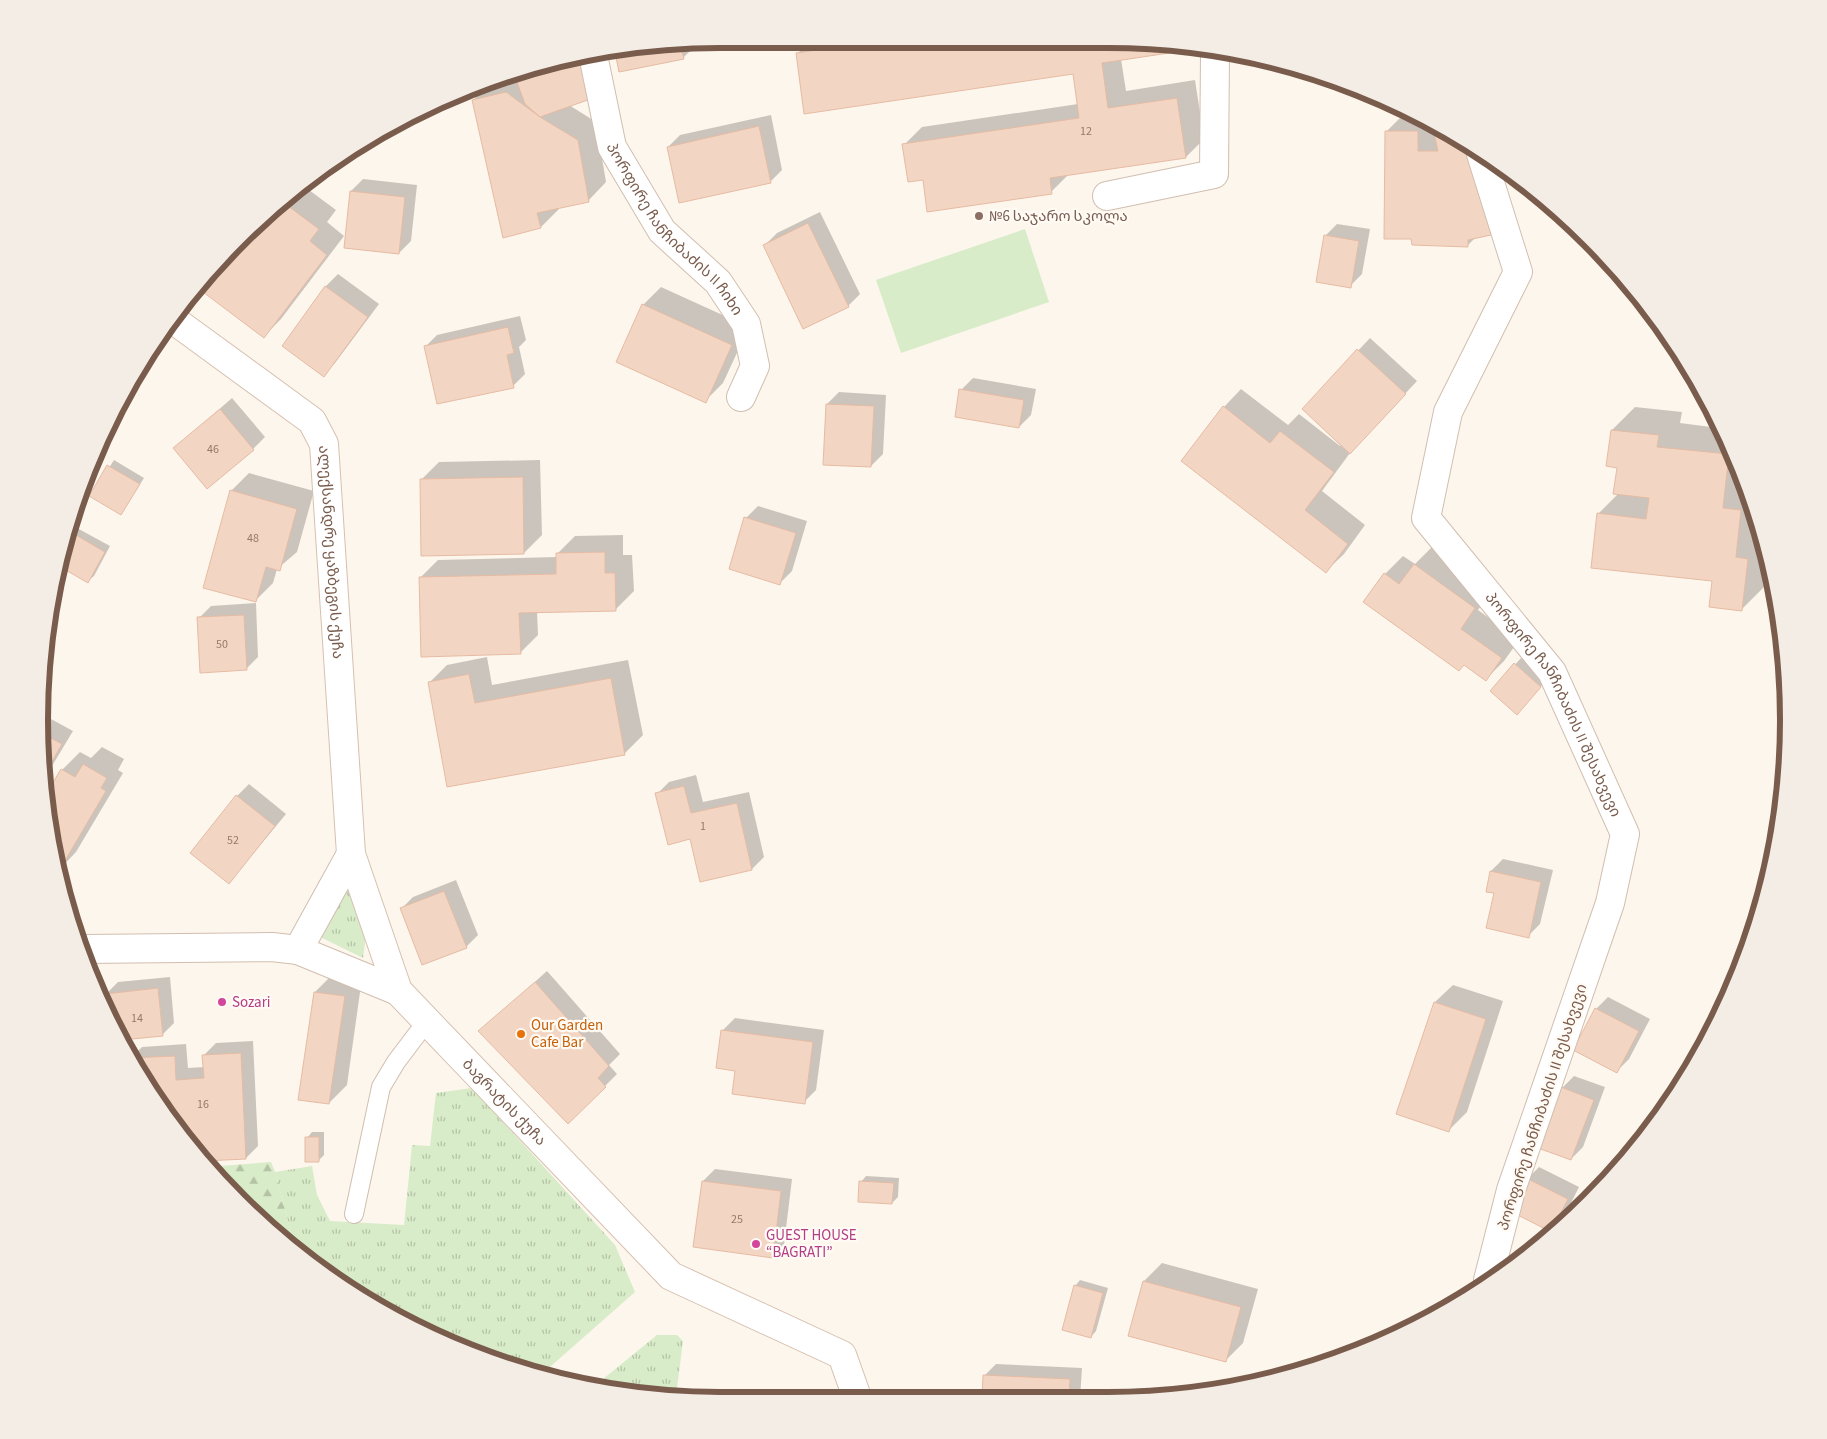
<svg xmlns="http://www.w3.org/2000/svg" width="1827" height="1439" viewBox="0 0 1827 1439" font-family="'Source Sans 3','Noto Sans Georgian',sans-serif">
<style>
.grass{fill:url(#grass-tufts)}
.forest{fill:url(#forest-firs)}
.garden{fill:#d8ecc9}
.shadow{fill:#0003}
.building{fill:#f3d5c3;stroke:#e6bba3}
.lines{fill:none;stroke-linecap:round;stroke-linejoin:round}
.lane-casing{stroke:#d1beb0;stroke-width:20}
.street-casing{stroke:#d1beb0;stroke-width:30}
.secondary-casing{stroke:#d6c0b0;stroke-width:30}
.lane{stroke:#fff;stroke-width:18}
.street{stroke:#fff;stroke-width:28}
.secondary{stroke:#fff;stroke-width:28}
.education-dot{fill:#8d6e63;stroke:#fffaf3;stroke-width:2}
.hotel-dot{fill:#d1479c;stroke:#fffaf3;stroke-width:2}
.food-dot{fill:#e8710a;stroke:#fffaf3;stroke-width:2}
.labels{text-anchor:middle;stroke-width:4.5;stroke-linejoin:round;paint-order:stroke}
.number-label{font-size:12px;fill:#987a6a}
.education-label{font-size:15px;fill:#785e54;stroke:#fffaf3;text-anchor:start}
.street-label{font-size:15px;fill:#7a5c4d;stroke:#fffaf3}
.hotel-label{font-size:15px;fill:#b23c85;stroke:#fffaf3;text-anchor:start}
.food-label{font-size:15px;fill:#c56008;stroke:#fffaf3;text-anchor:start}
.rim{fill:none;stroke:#7a5c4d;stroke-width:6}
</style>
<defs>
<pattern id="grass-tufts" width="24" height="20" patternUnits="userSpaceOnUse" patternTransform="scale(1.25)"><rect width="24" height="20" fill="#d8ecc9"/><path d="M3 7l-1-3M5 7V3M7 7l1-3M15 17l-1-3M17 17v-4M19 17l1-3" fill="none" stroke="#b4c2a5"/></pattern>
<pattern id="forest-firs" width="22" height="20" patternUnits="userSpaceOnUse" patternTransform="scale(1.25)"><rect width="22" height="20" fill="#d8ecc9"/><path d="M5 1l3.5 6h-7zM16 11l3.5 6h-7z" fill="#b4c2a5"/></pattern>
</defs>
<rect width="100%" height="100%" fill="#fdf6ec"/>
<path class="grass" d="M 348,881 L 366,936 L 363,958 L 314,934 Z
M 472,1088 L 615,1245 L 635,1292 L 542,1374 L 459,1348 L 305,1260 L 296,1251 L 275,1172 L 312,1166 L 317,1195 L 330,1221 L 404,1225 L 412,1145 L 430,1146 L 436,1093 Z
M 657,1335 L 677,1335 L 683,1341 L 676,1396 L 592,1388 Z"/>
<path class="forest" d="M 271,1162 L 275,1172 L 296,1251 L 207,1167 Z"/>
<path class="garden" d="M 1025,229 L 1049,302 L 901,353 L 876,280 Z"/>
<path class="shadow" d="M 812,39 L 1152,40 L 1121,59 L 1126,91 L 1195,80 L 1204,139 L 1186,157 L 1069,174 L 1051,192 L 924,178 L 904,145 L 922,127 L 1078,104 L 1074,73 L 797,54 Z
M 694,42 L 695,46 L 683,58 L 616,52 Z
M 598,55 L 569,105 L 596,122 L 606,182 L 588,201 L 558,207 L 559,209 L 541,227 L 473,100 L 489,85 L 516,76 L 515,74 L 544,62 Z
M 1404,114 L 1412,114 L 1435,124 L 1435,129 L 1438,126 L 1448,130 L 1498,166 L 1509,216 L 1491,234 L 1476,237 L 1467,246 L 1413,238 L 1386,132 Z
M 771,115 L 782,170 L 770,182 L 668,147 L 680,135 Z
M 363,179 L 417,185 L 411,241 L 399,253 L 351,191 Z
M 305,187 L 336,210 L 327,222 L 344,236 L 281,319 L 263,337 L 200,288 L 238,238 Z
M 820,212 L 860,294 L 848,306 L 765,245 L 777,233 Z
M 1337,224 L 1370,229 L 1362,274 L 1350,286 L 1325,236 Z
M 338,274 L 379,304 L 335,363 L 323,375 L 283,346 L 326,286 Z
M 661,287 L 749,327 L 723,383 L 705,401 L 643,305 Z
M 520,316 L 526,340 L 519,347 L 525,374 L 513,386 L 425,347 L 437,335 Z
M 1370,338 L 1417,381 L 1350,453 L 1322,491 L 1365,525 L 1344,554 L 1326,571 L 1224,407 L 1241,389 L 1288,425 L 1299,414 L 1340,446 L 1342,444 L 1303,409 Z
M 973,378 L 1036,389 L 1031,415 L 1019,427 L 961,390 Z
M 839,392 L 886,395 L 883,454 L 871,466 L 827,404 Z
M 232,398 L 265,437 L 253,449 L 175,448 Z
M 1635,407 L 1682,412 L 1680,423 L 1719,428 L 1752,501 L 1767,565 L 1765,586 L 1741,610 L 1713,580 L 1598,514 L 1619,493 L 1618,466 L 1612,430 Z
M 114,460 L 144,478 L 121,514 L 91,496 Z
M 540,460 L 542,535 L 524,553 L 421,480 L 439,462 Z
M 249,473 L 314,491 L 297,552 L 277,569 L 273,583 L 255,601 L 231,491 Z
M 758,506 L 807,521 L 792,571 L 780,583 L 746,518 Z
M 77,528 L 110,546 L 94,576 L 88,581 L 72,533 Z
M 623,535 L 623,555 L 632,555 L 634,591 L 616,609 L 537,611 L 538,635 L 520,653 L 420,578 L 438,560 L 557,557 L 557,554 L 575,536 Z
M 1432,547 L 1492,590 L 1478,610 L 1519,640 L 1504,661 L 1486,679 L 1465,664 L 1385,574 L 1403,556 L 1415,564 Z
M 256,603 L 258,657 L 246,669 L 199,618 L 211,606 Z
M 487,657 L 492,685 L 628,660 L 643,735 L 625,753 L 448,785 L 429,683 L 447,665 Z
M 1521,658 L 1546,681 L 1523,707 L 1492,690 Z
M 40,713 L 73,731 L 46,776 L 39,719 Z
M 102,747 L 124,759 L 118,770 L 123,773 L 76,852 L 59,870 L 48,793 L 62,770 L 80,752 L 91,758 Z
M 696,775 L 703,802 L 749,792 L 764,857 L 752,869 L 701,880 L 691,838 L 657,794 L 669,782 Z
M 249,784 L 286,814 L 229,883 L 237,796 Z
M 1503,859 L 1553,870 L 1540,924 L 1528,936 L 1496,892 L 1491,871 Z
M 456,880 L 478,935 L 466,947 L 401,909 L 413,897 Z
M 547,971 L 620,1054 L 609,1065 L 617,1074 L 605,1086 L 480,1031 Z
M 333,974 L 362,978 L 347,1085 L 329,1103 L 315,992 Z
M 170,977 L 174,1023 L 162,1035 L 121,1039 L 107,1005 L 106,994 L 118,982 Z
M 1453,985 L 1503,1001 L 1467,1112 L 1449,1130 L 1435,1002 Z
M 1608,997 L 1650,1019 L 1629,1059 L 1617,1071 L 1575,1049 L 1596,1009 Z
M 735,1018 L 824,1030 L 816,1090 L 804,1102 L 737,1070 L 723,1030 Z
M 253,1041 L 258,1146 L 246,1158 L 202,1160 L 184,1135 L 184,1127 L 178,1127 L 130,1059 L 142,1047 L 186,1044 L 188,1068 L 204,1067 L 204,1055 L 216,1043 Z
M 1574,1076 L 1605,1087 L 1583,1147 L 1571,1159 L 1562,1088 Z
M 312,1132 L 324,1132 L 324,1155 L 318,1161 L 307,1138 Z
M 1539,1167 L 1579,1187 L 1563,1219 L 1551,1231 L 1527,1179 Z
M 715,1169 L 792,1179 L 784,1245 L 772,1257 L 703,1181 Z
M 866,1176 L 899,1178 L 898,1197 L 892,1203 L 861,1182 Z
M 1526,1244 L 1533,1248 L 1510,1264 L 1514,1256 Z
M 1162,1263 L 1258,1289 L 1243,1343 L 1225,1361 L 1129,1335 L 1144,1281 Z
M 1080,1280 L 1108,1288 L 1096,1331 L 1091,1337 L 1075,1286 Z
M 996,1364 L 1082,1368 L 1080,1399 L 983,1399 L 984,1376 Z"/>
<path class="building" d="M 892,39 L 1152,40 L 1196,49 L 1102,63 L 1108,108 L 1177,98 L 1186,158 L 1050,178 L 1052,194 L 927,212 L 923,180 L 908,182 L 902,144 L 1079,118 L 1073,74 L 804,114 L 796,53 Z
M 680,44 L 684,59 L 619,72 L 615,52 Z
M 582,57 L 596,97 L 540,117 L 525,104 L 514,74 L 544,62 Z
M 506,92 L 540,117 L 578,140 L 589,202 L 537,213 L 541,228 L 503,238 L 472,100 Z
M 759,126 L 771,183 L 679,203 L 667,147 Z
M 1441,127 L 1472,147 L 1491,235 L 1468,240 L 1468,247 L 1412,245 L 1411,239 L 1384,239 L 1385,131 L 1418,131 L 1418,151 L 1438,151 L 1433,129 Z
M 350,191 L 405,197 L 399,254 L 344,248 Z
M 284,203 L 319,229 L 310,241 L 327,255 L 264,338 L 199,289 L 229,250 L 233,254 L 242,242 L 238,238 Z
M 808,223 L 849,307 L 803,329 L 763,245 Z
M 1324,235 L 1359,241 L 1351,288 L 1316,282 Z
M 325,286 L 368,317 L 324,377 L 282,346 Z
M 642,304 L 732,345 L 706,403 L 616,362 Z
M 508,327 L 514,353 L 507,355 L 514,388 L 437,404 L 424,346 Z
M 1357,349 L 1406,394 L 1350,454 L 1302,409 Z
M 959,389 L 1024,400 L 1019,428 L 955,417 Z
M 826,404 L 874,406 L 871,467 L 823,465 Z
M 1223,406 L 1270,443 L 1280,431 L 1334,472 L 1305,510 L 1348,544 L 1326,573 L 1181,461 Z
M 220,409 L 254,450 L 207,489 L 173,448 Z
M 1611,430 L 1659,435 L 1657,447 L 1729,454 L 1723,508 L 1741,510 L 1736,557 L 1748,559 L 1742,611 L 1709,607 L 1712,581 L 1591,568 L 1597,513 L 1646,519 L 1649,498 L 1613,494 L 1617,468 L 1606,466 Z
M 107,465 L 140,484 L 121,515 L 89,496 Z
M 523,477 L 524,554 L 421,556 L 420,479 Z
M 230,490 L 297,509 L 280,571 L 266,567 L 256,602 L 203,588 Z
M 744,517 L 796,533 L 780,585 L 729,569 Z
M 71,532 L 105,552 L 88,583 L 59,566 L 61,549 Z
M 605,552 L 605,573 L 615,573 L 616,611 L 519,613 L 521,654 L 421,657 L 419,577 L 556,574 L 556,553 Z
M 1414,564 L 1475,608 L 1461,629 L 1502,658 L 1486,681 L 1464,665 L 1459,671 L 1363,602 L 1384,573 L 1399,584 Z
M 244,615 L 247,670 L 200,673 L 197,617 Z
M 1514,663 L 1541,687 L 1517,715 L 1490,691 Z
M 469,674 L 475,703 L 611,678 L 625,755 L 447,787 L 428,682 Z
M 40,732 L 62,744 L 46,772 Z
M 83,764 L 107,778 L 101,788 L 106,791 L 59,871 L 48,791 L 61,769 L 75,777 Z
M 684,786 L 691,813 L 737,803 L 752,870 L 700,882 L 690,839 L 668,845 L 655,793 Z
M 236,795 L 275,826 L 229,884 L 190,853 Z
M 1490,871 L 1541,882 L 1529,938 L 1486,928 L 1494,893 L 1486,892 Z
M 444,891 L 467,948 L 422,965 L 400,908 Z
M 535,982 L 609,1066 L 598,1078 L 606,1087 L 568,1124 L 478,1031 Z
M 158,988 L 163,1036 L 122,1040 L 105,994 Z
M 314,992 L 345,996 L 329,1104 L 298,1100 Z
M 1434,1002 L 1486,1019 L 1449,1132 L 1396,1114 Z
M 1595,1008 L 1639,1031 L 1617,1073 L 1573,1050 Z
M 721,1030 L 813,1042 L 805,1104 L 732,1094 L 735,1071 L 716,1068 Z
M 241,1053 L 246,1159 L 203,1161 L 183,1133 L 182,1128 L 179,1128 L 129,1058 L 175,1056 L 176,1080 L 204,1078 L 202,1055 Z
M 1561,1087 L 1594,1100 L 1571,1160 L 1538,1148 Z
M 305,1137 L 319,1137 L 319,1162 L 305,1162 Z
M 1526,1178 L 1568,1199 L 1551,1232 L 1510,1211 Z
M 702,1181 L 781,1191 L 773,1258 L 693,1247 Z
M 859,1181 L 894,1183 L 892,1204 L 858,1202 Z
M 1143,1281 L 1241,1307 L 1226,1362 L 1128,1336 Z
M 1074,1285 L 1103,1293 L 1091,1338 L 1062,1330 Z
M 983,1375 L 1070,1379 L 1069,1399 L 982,1399 Z"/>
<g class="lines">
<g class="lane-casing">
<path id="lane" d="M 354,1214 L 381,1087 L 396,1062 L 427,1021"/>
</g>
<g class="street-casing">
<g id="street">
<path id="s1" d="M 593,55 L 612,147 L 662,231 L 718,282 L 746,324 L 755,366 L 741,397"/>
<path id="s2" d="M 1481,154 L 1518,272 L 1448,412 L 1426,518 L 1552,672 L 1625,834 L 1610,903 L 1511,1190 L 1488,1280"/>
<path d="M 1107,196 L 1214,174 L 1215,53"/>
<path d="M 84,949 L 272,947 L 298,950 L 398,991"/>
<path d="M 298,950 L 351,854"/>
</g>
</g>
<g class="secondary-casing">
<g id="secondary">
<path id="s3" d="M 175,321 L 312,421 L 324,444 L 351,854 L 398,991 L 671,1276 L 842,1355 L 858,1400"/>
</g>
</g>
<use href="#lane" class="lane"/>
<use href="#street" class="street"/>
<use href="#secondary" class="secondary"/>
</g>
<circle class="education-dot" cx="979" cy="216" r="5"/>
<g class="hotel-dot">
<circle cx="222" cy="1002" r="5"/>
<circle cx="756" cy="1244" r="5"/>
</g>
<circle class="food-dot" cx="521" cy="1034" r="5"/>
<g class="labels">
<g class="number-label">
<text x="1086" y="135">12</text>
<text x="213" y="453">46</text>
<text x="253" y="542">48</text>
<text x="222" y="648">50</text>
<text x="703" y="830">1</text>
<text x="233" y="844">52</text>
<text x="137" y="1022">14</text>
<text x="203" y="1108">16</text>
<text x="737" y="1223">25</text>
</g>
<g class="education-label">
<text x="989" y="221">№6 საჯარო სკოლა</text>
</g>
<g class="street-label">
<text dy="5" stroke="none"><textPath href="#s1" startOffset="198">პორფირე ჩანჩიბაძის II ჩიხი</textPath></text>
<text dy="5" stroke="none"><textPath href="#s3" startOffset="304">ალექსანდრე ყაზბეგის ქუჩა</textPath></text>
<text dy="5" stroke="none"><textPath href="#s2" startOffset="616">პორფირე ჩანჩიბაძის II შესახვევი</textPath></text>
<text dy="5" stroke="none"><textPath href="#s3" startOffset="905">ბაგრატის ქუჩა</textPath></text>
<text transform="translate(1542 1107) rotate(-72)" y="5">პორფირე ჩანჩიბაძის II შესახვევი</text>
</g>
<g class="hotel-label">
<text x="232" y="1007">Sozari</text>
<text x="766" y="1240">GUEST HOUSE<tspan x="766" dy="17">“BAGRATI”</tspan></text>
</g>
<g class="food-label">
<text x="531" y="1030">Our Garden<tspan x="531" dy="17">Cafe Bar</tspan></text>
</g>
</g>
<path d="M0 0H1827V1439H0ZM720 48H1108A672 672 0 0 1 1780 720V720A672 672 0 0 1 1108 1392H720A672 672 0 0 1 48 720V720A672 672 0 0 1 720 48Z" fill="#f4ede6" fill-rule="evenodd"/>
<path class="rim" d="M720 48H1108A672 672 0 0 1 1780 720V720A672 672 0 0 1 1108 1392H720A672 672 0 0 1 48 720V720A672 672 0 0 1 720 48Z"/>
</svg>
